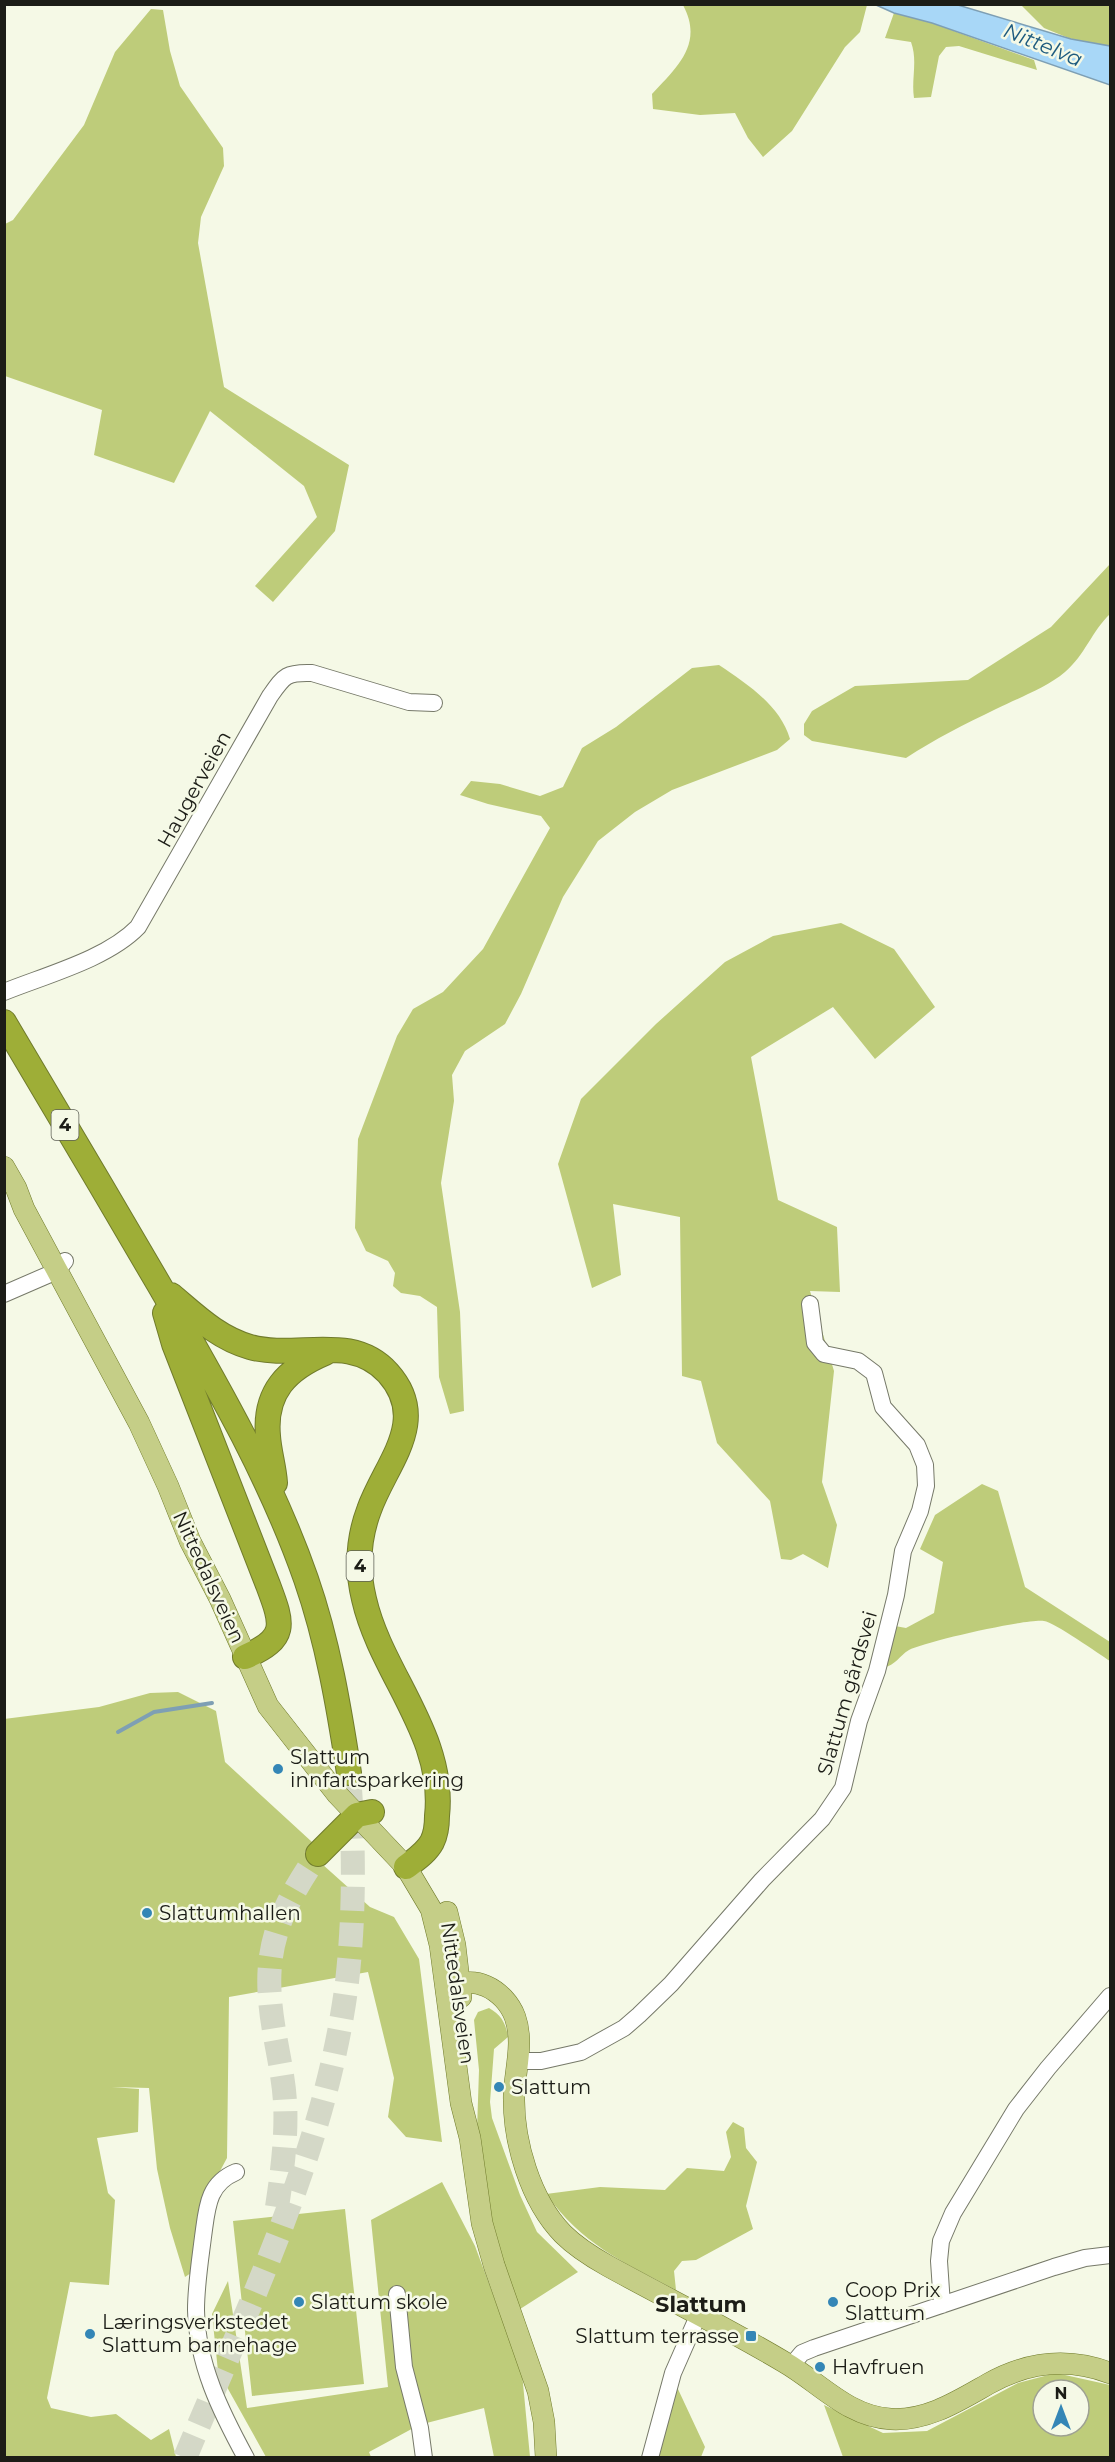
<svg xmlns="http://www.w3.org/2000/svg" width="1115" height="2462" viewBox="0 0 1115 2462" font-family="Montserrat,sans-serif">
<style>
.green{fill:#becc7a;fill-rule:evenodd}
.water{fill:#a8d7f7;stroke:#7e9fb4;stroke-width:1.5}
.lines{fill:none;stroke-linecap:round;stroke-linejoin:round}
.stream{stroke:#7e9fb4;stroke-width:4}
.highway-tunnel{stroke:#d4d8c7;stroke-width:24;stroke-dasharray:24 12;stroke-linecap:butt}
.minor-casing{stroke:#767969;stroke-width:18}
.major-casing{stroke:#707b2c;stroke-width:22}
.highway-casing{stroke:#707b2c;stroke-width:26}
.minor{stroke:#fff;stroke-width:16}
.major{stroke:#c5ce87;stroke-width:21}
.highway{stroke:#9eae37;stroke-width:24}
.poi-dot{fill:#3486b6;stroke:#f5f9e6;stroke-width:2}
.labels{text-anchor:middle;stroke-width:5;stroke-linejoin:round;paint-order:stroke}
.shield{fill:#f5f9e6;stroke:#5d5f55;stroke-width:1.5}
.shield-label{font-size:18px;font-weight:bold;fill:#1c1d17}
.street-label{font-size:20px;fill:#1c1d17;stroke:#f5f9e6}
.poi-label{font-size:20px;fill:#1c1d17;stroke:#f5f9e6;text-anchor:start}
.water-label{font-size:21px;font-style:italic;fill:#1e5b7f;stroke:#f5f9e6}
.quarter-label{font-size:22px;font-weight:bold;fill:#1c1d17;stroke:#f5f9e6}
</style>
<rect width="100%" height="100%" fill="#f5f9e6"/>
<path class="green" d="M 683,5 L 867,5 L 860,32 L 845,47 L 792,131 L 763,157 L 748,138 L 735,113 L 700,115 L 653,109 L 652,94 C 677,67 704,44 683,5 Z
M 1021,5 L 1110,5 L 1110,46 L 1071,39 L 1044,28 Z
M 151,9 L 163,10 L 170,51 L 180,86 L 223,148 L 224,166 L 201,217 L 198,243 L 224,387 L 349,465 L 335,531 L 273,602 L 255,586 L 317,517 L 304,486 L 210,411 L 174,483 L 94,455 L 102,410 L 5,376 L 5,224 L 13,220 L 84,125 L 115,52 Z
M 894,13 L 932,23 L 1034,60 L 1037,70 L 959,46 L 946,47 L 939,56 L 931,97 L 914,98 C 911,79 918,61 911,42 L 885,38 Z
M 1110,564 L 1110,614 C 1092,631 1085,655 1065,672 C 1046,688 1018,698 996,709 C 965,724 935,739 906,758 L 812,741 L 804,735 L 804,724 L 812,711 L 855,686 L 968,680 L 1051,627 Z
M 719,665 C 747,684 780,705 790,739 L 777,750 L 672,790 L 635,812 L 598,841 L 563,897 L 521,994 L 505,1024 L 465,1051 L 452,1075 L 454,1101 L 441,1183 L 460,1312 L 464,1411 L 450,1414 L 439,1377 L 437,1307 L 420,1296 L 401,1293 L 393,1286 L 395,1273 L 388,1261 L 366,1251 L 355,1228 L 358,1139 L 397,1036 L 413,1009 L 443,992 L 483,949 L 550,828 L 541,816 L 488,804 L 460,795 L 471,781 L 500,784 L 540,796 L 563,787 L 582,748 L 616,727 L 692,668 Z
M 841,923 L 894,949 L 935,1007 L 875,1059 L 833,1007 L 751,1057 L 778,1200 L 837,1227 L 840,1292 L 810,1291 L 834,1371 L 822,1482 L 837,1525 L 828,1568 L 803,1554 L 791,1560 L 781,1559 L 770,1501 L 717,1443 L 701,1381 L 682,1376 L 680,1217 L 613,1204 L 621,1275 L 592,1288 L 558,1164 L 581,1099 L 656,1024 L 725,962 L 773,936 Z
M 982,1484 L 998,1491 L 1025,1587 L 1110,1642 L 1110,1661 C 1099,1654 1054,1622 1044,1621 C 1028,1618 923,1642 909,1650 C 899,1656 896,1665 883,1668 L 895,1626 L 906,1628 L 934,1613 L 943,1562 L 920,1549 L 935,1515 Z
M 178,1692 L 216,1711 L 225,1762 L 312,1842 L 312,1855 L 370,1907 L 394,1917 L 419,1959 L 442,2142 L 406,2137 L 388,2117 L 394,2078 L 368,1972 L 229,1997 L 227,2158 L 199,2210 L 197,2269 L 185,2277 L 170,2228 L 157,2169 L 149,2088 L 112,2087 L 139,2089 L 138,2132 L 97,2138 L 108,2193 L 115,2200 L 109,2285 L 70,2282 L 47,2398 L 51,2408 L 91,2417 L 116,2414 L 151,2440 L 169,2429 L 176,2457 L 5,2457 L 4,1719 L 99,1707 L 150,1693 Z
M 489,2008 C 501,2015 506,2023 508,2037 L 494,2049 L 490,2102 L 492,2118 L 520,2195 L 537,2232 L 578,2272 L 517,2311 L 486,2207 L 477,2130 L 479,2070 L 474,2020 L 478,2012 Z
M 733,2122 L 744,2128 L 746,2148 L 757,2162 L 746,2206 L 753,2229 L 696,2260 L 682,2261 L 674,2271 L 676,2290 C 622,2261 584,2246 546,2194 L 600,2187 L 665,2190 L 687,2168 L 724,2171 L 731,2157 L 726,2132 Z
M 442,2182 L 475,2246 L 522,2373 L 530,2457 L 494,2457 L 484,2408 L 419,2425 L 369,2452 L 371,2457 L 266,2457 L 218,2371 L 212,2314 L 228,2281 L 247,2408 L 388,2387 L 371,2220 Z
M 345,2209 L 364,2384 L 252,2396 L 233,2221 Z
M 1056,2373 L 1110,2385 L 1110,2457 L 843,2457 L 824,2405 L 883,2433 L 927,2431 L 1018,2383 ZM 1043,2390 L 1079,2390 L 1079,2426 L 1043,2426 Z
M 677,2387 L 705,2447 L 701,2457 L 658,2458 Z"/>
<path class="water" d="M 876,5 L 958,5 L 1071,39 L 1110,46 L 1110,85 L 932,23 L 894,13 Z"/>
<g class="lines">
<path class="stream" d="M 118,1732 L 154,1712 L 212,1703"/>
<path class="highway-tunnel" d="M 277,2207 C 282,2174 287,2135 285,2102 C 283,2067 272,2032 270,1998 C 265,1939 286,1901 318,1854
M 185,2458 C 249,2304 326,2149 347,1982 C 355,1912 354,1843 349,1773"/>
<g class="minor-casing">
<path id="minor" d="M 4,992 C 46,975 107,959 138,927 L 270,696 C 284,676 286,672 312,673 L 409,702 L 434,703
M 4,1294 L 57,1271 L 65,1261
M 517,2061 L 541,2061 L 581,2052 L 624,2028 L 639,2015 L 671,1984 L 762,1880 L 822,1819 L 843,1788 L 859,1721 L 877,1671 L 896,1595 L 903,1551 L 920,1511 L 926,1486 L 925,1465 L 917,1445 L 883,1407 L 874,1373 L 858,1361 L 824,1354 L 815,1343 L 810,1304
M 236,2172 C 207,2184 207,2209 203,2237 C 200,2261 196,2286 196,2310 C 197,2364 221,2412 246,2458
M 397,2294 L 404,2367 L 420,2428 L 424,2458
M 942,2305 L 939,2261 L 941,2241 L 953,2213 L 1016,2109 L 1048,2068 L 1110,1996
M 791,2366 L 802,2353 L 814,2348 L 1054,2267 L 1085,2258 L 1110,2255
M 650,2458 L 673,2373 L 698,2316"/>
</g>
<g class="major-casing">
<path id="major" d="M 4,1167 L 16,1188 L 24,1209 L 139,1423 L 168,1486 L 190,1541 L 220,1599 L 268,1706 L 337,1794 L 406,1867 L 431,1909 L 440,1945 L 461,2103 L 470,2138 L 482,2223 L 494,2265 L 538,2391 L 544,2422 L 546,2458
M 447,1912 L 455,1945 L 461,1997
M 446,1992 C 471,1970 505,1990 515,2017 C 524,2042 515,2070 514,2095 C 513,2141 530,2200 563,2234 C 576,2247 592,2257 608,2266 C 666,2298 727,2328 784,2362 C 819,2382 848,2417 891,2419 C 927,2421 958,2401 988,2384 C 1027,2362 1068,2357 1110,2373"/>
</g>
<g class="highway-casing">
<path id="highway" d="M 4,1022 C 57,1111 109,1199 161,1288 C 215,1382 270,1476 306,1579 C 328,1642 339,1708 349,1773
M 171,1295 C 196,1316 218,1338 250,1347 C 296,1360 351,1332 388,1373 C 431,1421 385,1464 369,1510 C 358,1539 357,1570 364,1599 C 381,1674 446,1735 437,1816 C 437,1824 436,1834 432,1842 C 426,1853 415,1860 406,1867
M 165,1313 L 174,1344 L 268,1585 C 283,1625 288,1638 245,1657
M 275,1483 C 274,1467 269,1452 268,1436 C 264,1392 287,1369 325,1353
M 318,1854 L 357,1815 L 372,1812"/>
</g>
<use href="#minor" class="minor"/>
<use href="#major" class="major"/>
<use href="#highway" class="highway"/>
</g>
<g class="poi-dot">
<circle cx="278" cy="1769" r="6"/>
<circle cx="147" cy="1913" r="6"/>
<circle cx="499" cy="2087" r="6"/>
<circle cx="299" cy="2302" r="6"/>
<circle cx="833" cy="2302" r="6"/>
<circle cx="90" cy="2334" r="6"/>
<rect x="745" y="2330" width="12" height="12" rx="3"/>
<circle cx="820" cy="2367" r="6"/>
</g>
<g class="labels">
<g class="shield">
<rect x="51.5" y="1110" width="27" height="30" rx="4.5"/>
<rect x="346.5" y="1551" width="27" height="30" rx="4.5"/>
</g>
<g class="shield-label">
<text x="65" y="1131">4</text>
<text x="360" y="1572">4</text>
</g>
<g class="street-label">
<text transform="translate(194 789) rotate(-61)" y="7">Haugerveien</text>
<text transform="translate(209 1577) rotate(65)" y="7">Nittedalsveien</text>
<text transform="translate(847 1693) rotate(-74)" y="7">Slattum gårdsvei</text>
<text transform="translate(458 1993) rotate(82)" y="7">Nittedalsveien</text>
</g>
<g class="poi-label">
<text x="290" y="1764">Slattum<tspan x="290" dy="23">innfartsparkering</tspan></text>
<text x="159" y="1920">Slattumhallen</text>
<text x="511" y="2094">Slattum</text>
<text x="845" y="2297">Coop Prix<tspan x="845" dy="23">Slattum</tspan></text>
<text x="311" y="2309">Slattum skole</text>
<text x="102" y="2329">Læringsverkstedet<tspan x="102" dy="23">Slattum barnehage</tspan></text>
<text x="739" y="2343" text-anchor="end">Slattum terrasse</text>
<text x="832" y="2374">Havfruen</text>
</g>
<g class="water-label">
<text transform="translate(1043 45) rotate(22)" y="7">Nittelva</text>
</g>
<g class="quarter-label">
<text x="701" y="2312">Slattum</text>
</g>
</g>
<rect width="1115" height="2462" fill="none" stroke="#1c1d17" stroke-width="12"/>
<g transform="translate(1061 2408)"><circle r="28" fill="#f5f9e6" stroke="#9ea193" stroke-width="1.5"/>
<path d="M0-4.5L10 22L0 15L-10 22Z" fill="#3486b6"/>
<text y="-9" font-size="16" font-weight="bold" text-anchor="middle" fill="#1c1d17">N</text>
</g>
</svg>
